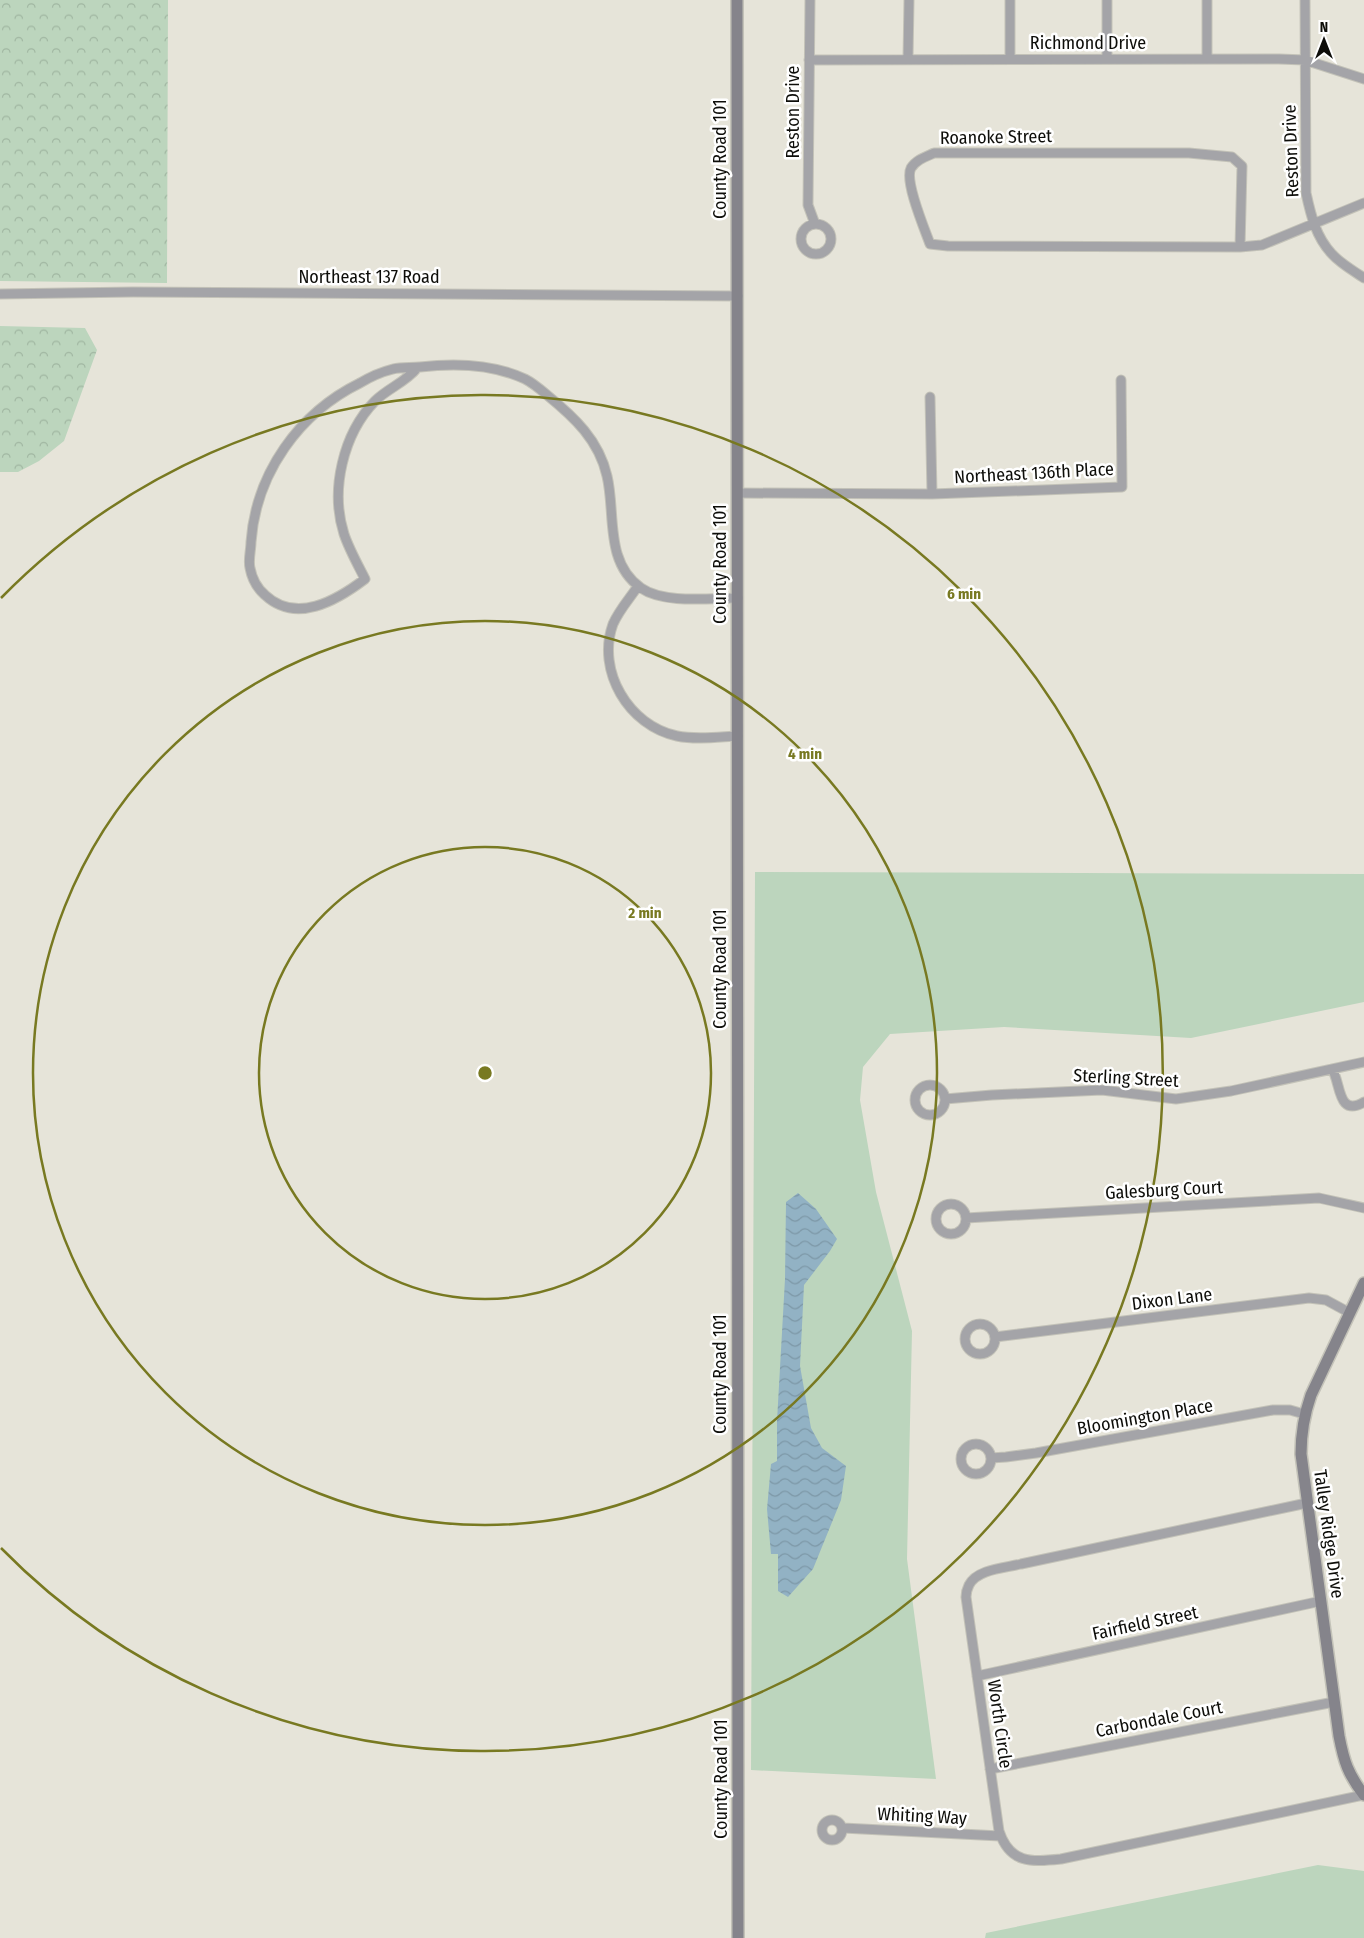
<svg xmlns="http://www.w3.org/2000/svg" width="1364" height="1938" viewBox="0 0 1364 1938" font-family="'Fira Sans Condensed',sans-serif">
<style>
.green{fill:#bcd5bd}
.forest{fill:url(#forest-crowns)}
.water{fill:url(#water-waves)}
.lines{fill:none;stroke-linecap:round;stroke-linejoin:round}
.street-casing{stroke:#c3c2b8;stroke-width:11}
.secondary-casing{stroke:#c3c2b8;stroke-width:14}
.street{stroke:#a4a4a8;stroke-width:9}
.secondary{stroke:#85848b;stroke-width:11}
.ring{fill:none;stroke:#787921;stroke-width:2.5}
.labels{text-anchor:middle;stroke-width:5;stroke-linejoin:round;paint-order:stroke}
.street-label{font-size:18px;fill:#0d0d09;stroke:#fff}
.centre{fill:#787921;stroke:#fff;stroke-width:2.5}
.ring-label{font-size:15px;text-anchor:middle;font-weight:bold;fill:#787921;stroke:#fff;stroke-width:5;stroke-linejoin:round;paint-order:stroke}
</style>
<defs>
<pattern id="forest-crowns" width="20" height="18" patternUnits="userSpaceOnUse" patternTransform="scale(1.25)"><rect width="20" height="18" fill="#bcd5bd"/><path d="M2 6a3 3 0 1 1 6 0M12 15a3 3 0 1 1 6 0" fill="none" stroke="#a0b6a1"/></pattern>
<pattern id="water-waves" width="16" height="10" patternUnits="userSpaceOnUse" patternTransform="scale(1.25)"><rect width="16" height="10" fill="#92b2c4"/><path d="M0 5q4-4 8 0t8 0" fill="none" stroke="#7d98a7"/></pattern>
</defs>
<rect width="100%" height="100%" fill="#e6e4d9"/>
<path class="green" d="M 755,872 L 1364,874 L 1364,1002 L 1191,1038 L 1004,1027 L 890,1034 L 863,1067 L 860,1100 L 876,1192 L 912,1331 L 907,1559 L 936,1779 L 751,1770 Z
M 1318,1865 L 1364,1871 L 1364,1938 L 985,1938 L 986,1933 Z"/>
<path class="forest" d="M 0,0 L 168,0 L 167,283 L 0,281 Z
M 0,326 L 85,328 L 97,350 L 64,441 L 39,461 L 18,472 L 0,472 Z"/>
<path class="water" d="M 798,1193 L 816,1209 L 837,1239 L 830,1251 L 804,1285 L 800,1366 L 811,1428 L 822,1448 L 846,1466 L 841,1500 L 813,1569 L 788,1597 L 778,1591 L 778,1554 L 771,1554 L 767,1509 L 771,1464 L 777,1461 L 777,1421 L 785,1279 L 786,1202 Z"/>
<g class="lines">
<g class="street-casing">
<path id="street" d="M 810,0 L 808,205 L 815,224
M 1207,0 L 1207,59
M 1305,0 L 1306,193 C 1311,216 1316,237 1332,254 C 1341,264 1354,271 1364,278
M 908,59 L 909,0
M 1010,59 L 1010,0
M 1107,59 L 1107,0
M 809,60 L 1279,59 L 1305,60 L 1364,79
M801 239a15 15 0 1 1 30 0a15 15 0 1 1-30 0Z
M 1240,247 L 1242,166 L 1232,157 L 1189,153 L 934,153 C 925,157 916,160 911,168 C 904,181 925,230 930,244 L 948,246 L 1240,247 L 1262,245 L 1364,203
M 0,294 L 133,292 L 738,296
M 417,368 C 406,382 388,388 375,401 C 343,434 330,490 344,534 C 349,549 358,565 365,579 C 336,601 296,624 265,595 C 257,588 252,579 250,568 C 248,560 251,550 251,542 C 256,473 299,413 360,383 C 370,377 381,372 393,369 C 402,367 411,368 420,367 C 454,363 493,364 525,379 C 533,383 540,389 547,395 C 574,417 599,440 607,476 C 616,513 604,562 641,588 C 664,604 710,598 738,598
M 930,397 L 932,494
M 738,493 L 932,494 L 1122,487 L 1121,380
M 638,586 C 630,598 619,610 613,624 C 596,671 629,726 677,736 C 696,740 718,737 738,736
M 1332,1069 C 1341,1082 1337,1118 1364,1102
M915 1100a15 15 0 1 1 30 0a15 15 0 1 1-30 0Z
M 945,1099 L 992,1095 L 1102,1090 L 1176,1099 L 1231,1091 L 1364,1062
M936 1219a15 15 0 1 1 30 0a15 15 0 1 1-30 0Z
M 966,1218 L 1319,1198 L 1364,1208
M965 1339a15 15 0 1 1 30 0a15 15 0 1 1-30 0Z
M 995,1337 L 1309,1298 L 1326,1300 L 1350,1313
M961 1459a15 15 0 1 1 30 0a15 15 0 1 1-30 0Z
M 991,1458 L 1006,1457 L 1036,1453 L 1273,1410 L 1290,1410 L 1304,1414
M 1307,1503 L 1021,1564 C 1005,1568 977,1569 969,1585 C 967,1589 966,1594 966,1597 L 999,1831 C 1010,1864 1031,1862 1061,1859 L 1364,1795
M 977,1676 L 1321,1601
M 990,1769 L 1334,1702
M822 1830a10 10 0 1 1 20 0a10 10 0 1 1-20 0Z
M 843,1828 L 1000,1836"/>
</g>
<g class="secondary-casing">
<path id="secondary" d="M 737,0 L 738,1938
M 1364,1283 L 1311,1395 C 1304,1415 1301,1432 1301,1454 L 1339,1736 C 1344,1762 1348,1774 1364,1795"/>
</g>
<use href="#street" class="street"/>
<use href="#secondary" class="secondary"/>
</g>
<g class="ring">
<circle cx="485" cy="1073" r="226"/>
<circle cx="485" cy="1073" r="452"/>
<path d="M1 598A678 678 0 1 1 1 1548"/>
</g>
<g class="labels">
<g class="street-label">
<text x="1088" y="49">Richmond Drive</text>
<text transform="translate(793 112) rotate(-90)" y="6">Reston Drive</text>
<text transform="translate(996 137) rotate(-1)" y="6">Roanoke Street</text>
<text transform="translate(1291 151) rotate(-92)" y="6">Reston Drive</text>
<text transform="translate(720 159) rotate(-90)" y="6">County Road 101</text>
<text x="369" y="283">Northeast 137 Road</text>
<text transform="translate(1034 473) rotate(-3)" y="6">Northeast 136th Place</text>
<text transform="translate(720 564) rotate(-90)" y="6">County Road 101</text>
<text transform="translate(720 969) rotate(-90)" y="6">County Road 101</text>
<text transform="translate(1126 1078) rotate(3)" y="6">Sterling Street</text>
<text transform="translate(1164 1190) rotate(-3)" y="6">Galesburg Court</text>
<text transform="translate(1172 1299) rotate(-7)" y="6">Dixon Lane</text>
<text transform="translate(720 1374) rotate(-90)" y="6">County Road 101</text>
<text transform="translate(1145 1417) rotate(-10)" y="6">Bloomington Place</text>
<text transform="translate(1329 1534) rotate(82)" y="6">Talley Ridge Drive</text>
<text transform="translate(1145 1623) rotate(-12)" y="6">Fairfield Street</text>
<text transform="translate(1159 1719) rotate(-11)" y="6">Carbondale Court</text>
<text transform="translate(1000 1724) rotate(82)" y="6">Worth Circle</text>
<text transform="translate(721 1779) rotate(-90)" y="6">County Road 101</text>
<text transform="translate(922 1816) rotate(3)" y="6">Whiting Way</text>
</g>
</g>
<circle cx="485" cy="1073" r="8" class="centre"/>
<g class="ring-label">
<text x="964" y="599">6 min</text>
<text x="805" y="759">4 min</text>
<text x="645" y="918">2 min</text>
</g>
<g transform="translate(1324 40)" stroke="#ffffff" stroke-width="4" paint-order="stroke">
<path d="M0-4L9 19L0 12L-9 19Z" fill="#0d0d09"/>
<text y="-8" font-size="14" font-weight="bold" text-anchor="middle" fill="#0d0d09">N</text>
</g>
</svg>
